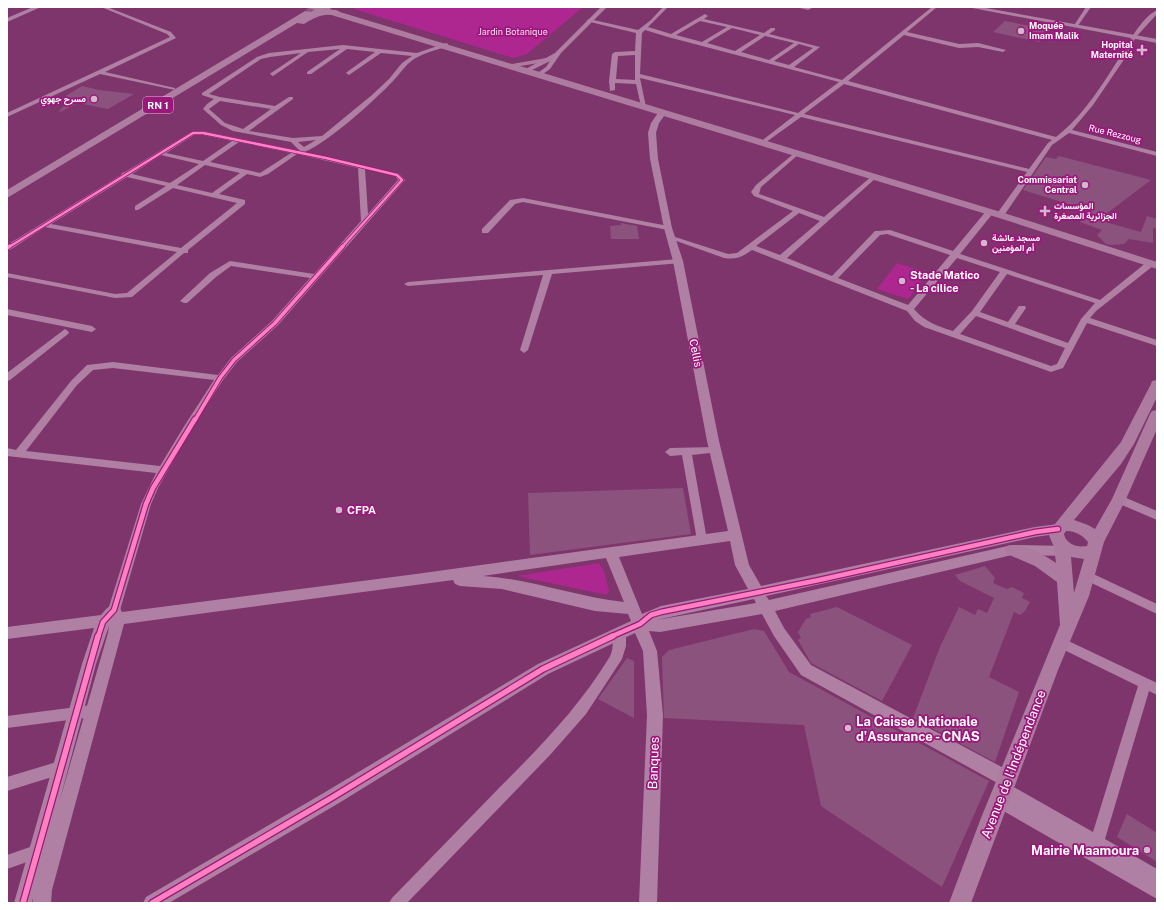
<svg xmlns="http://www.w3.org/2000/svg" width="1164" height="910" viewBox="0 0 1164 910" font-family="'Public Sans',Vazirmatn,sans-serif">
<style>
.green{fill:#ae268f}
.building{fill:#8c527e}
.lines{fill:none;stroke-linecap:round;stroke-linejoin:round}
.trunk-tunnel{stroke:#915382;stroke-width:8;stroke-dasharray:8 4.5;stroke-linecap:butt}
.minor{fill:#af80a3;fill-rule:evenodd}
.tertiary{fill:#af80a3;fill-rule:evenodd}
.secondary{fill:#ac7b9f;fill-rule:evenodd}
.trunk{fill:#ae7ea2;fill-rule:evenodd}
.cycleway-far3-casing{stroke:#9c177b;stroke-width:4}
.cycleway-far2-casing{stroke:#9c177b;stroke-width:5.5}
.cycleway-far1-casing{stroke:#9c177b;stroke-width:7}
.cycleway-casing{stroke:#9c177b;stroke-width:8}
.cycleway-far3{stroke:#ff80c0;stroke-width:2.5}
.cycleway-far2{stroke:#ff80c0;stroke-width:3.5}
.cycleway-far1{stroke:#ff80c0;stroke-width:4.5}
.cycleway{stroke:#ff80c0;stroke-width:5.5}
.poi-dot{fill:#d2b8cc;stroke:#9c177b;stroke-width:1.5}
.labels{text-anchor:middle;stroke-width:3.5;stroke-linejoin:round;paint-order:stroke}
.far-poi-label{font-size:9px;font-weight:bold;fill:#fff;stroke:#9c177b;text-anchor:start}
.far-park-label{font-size:9px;fill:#fcd6f3;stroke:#9c177b}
.far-street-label{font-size:9px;fill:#fff;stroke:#9c177b}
.shield{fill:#9c177b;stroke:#e1b9d7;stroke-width:1}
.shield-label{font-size:10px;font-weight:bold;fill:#fff}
.poi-label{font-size:11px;font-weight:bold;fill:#fff;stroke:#9c177b;text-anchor:start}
.street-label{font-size:11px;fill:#fff;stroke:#9c177b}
.near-poi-label{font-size:13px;font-weight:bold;fill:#fff;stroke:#9c177b;text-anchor:start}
.near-street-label{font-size:13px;fill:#fff;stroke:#9c177b}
</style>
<rect width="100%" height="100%" fill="#7e356c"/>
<path class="green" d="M 354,7 L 583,7 L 527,54 L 513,58 L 354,9 Z
M 897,263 L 928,273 L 908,299 L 877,289 Z
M 599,563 L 604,571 L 609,591 L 607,595 L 517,576 Z"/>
<path class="building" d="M 1005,21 L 1050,30 L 1039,42 L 993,32 Z
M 82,86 L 99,90 L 134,94 L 108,109 L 78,103 L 60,112 L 59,111 L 68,102 L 59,100 Z
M 1059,156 L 1151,180 L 1098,220 L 1141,232 L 1147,216 L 1157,219 L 1157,229 L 1153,228 L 1153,243 L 1129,239 L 1124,244 L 1112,245 L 1106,244 L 1097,235 L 1102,230 L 1080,222 L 1091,211 L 1023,190 L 1046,157 L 1056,159 Z
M 621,223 L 637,226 L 639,239 L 611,239 L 610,226 L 621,225 Z
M 683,488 L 691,534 L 530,555 L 528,493 Z
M 985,566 L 995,578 L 993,583 L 1007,589 L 1012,587 L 1024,593 L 1022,598 L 1030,602 L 1025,611 L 1020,615 L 1014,612 L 989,677 L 1019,692 L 995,762 L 913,718 L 940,647 L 959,607 L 975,615 L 978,609 L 987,613 L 994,598 L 960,581 L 955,575 Z
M 837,607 L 912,645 L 882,701 L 811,663 L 798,640 L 801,638 L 798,632 L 806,619 L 811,617 L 810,614 Z
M 754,629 L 764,631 L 789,672 L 989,781 L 942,887 L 821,806 L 804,725 L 664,718 L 662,657 L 669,650 Z
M 627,658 L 634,661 L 634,718 L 598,699 Z
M 1127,814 L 1157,833 L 1157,862 L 1117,837 Z"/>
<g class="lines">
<path class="trunk-tunnel" d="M 308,13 L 318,7"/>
<path class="minor" d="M 101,7 L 107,7 L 171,32 L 176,38 L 105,72 L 175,88 L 175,90 L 100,74 L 7,117 L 7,113 L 170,37 L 167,34 Z
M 663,7 L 668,7 L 648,27 L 671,34 L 705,14 L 708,16 L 704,19 L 764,33 L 771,28 L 775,28 L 775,30 L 769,34 L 820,47 L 794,67 L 842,80 L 932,7 L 937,7 L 907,32 L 959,44 L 978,43 L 1006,50 L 1003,52 L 978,47 L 959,48 L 904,35 L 848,81 L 1056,137 C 1081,118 1101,87 1118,60 C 1127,45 1141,18 1157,10 L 1157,14 L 1136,37 L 1123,61 L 1093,105 L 1072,130 L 1157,152 L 1157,156 L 1069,133 L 1052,145 L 1003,217 L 997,217 L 996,215 L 1027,172 L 801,117 L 762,145 L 760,144 L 760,142 L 795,115 L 640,78 L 646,107 L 641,106 L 636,84 L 615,83 L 615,90 L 610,91 L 609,81 L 612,54 L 615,52 L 635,51 L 636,33 L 586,21 L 589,19 L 638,30 L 651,20 ZM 700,21 L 727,27 L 702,42 L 676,35 ZM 732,28 L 760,35 L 735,51 L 707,43 ZM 645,30 L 668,37 L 839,82 L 798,113 L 640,74 L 642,33 ZM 765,36 L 794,43 L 769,60 L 741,52 ZM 799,44 L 813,48 L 789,65 L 774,61 ZM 635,55 L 635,80 L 616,79 L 618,56 ZM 844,84 L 1052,140 L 1048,143 L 1029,169 L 804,114 Z
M 796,7 L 814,7 L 808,10 Z
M 1086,7 L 1091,7 L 1077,27 L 1073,27 Z
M 446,43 L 448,44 L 448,46 C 436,50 424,53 414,59 C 405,65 400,74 393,81 C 375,100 328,143 304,152 L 399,174 L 405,180 L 278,325 L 237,362 L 223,380 L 190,431 L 158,488 L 151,504 L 120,610 L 118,613 L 114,615 L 110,613 L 108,610 L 141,504 L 156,473 L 7,456 L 7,448 L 16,450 L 71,381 L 87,365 L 113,362 L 218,375 L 231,358 L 272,321 L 310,278 L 231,266 L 216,277 L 187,303 L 184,303 L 180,301 L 210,273 L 230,261 L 314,274 L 361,221 L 358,168 L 297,154 L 268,174 L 260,177 L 247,174 L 219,194 L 245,200 L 245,204 L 188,250 L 188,253 L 184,253 L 132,297 L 115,298 L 7,277 L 7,273 L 115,294 L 127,293 L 177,252 L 45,227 L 10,250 L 7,250 L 7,245 L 121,175 L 122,173 L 125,172 L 191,132 L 203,131 L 300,151 L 291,142 L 233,131 L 221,125 L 203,109 L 207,104 L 214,99 L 202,95 L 202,93 L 257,57 L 269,53 L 343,45 L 417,53 ZM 340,49 L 307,72 L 307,74 L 311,74 L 347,49 L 375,52 L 347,72 L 346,73 L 349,75 L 381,53 L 412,56 L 402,63 L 389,79 L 372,95 L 322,136 L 293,138 L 249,131 L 293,99 L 293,97 L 289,97 L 275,106 L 220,97 L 209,94 L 261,59 L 270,57 L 301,53 L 271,73 L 270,74 L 273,76 L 308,52 ZM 220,101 L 271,109 L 243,129 L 225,123 L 209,109 ZM 194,135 L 203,135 L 232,141 L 203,161 L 166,153 ZM 316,140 L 304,147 L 298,142 ZM 239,142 L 291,153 L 260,173 L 210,162 ZM 161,155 L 199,164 L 170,183 L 132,174 ZM 205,165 L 240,173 L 212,193 L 177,185 ZM 365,169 L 395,176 L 398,180 L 368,214 ZM 127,177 L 166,186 L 135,206 L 135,210 L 138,210 L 173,188 L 237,203 L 181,248 L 51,224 ZM 113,368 L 214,380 L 183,428 L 160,466 L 26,451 L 77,385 L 93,370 Z
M 797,151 L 800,153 L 799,154 L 761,187 L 759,194 L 824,217 L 872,176 L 877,177 L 787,258 L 832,276 L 875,231 L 878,231 L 890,230 L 953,251 L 987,210 L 990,210 L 994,212 L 960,254 L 1100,300 L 1147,262 L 1153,262 L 1153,266 L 1096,311 L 1090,318 L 1157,340 L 1157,346 L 1087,323 L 1063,368 L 1051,372 L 924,327 L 915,321 L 907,311 L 752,250 C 742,257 736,260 724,258 L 668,238 L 672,236 L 728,254 L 737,253 L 793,211 L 754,196 L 751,192 L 756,185 ZM 799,213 L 820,221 L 780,255 L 756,246 ZM 887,234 L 950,255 L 908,305 L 838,278 L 880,235 ZM 957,258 L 1000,272 L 972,311 L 953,331 C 937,326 925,322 914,309 ZM 1007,274 L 1095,303 L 1081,319 L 1068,343 L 1015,324 L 1026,308 L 1025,306 L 1019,306 L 1008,322 L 980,312 ZM 976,316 L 1065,348 L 1057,364 L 1051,366 L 960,334 Z
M 523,198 L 668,226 L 672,228 L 668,230 L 523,202 L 515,204 L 488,233 L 482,233 L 482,229 L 510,200 Z
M 678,259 L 682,261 L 681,263 L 552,274 L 528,350 L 524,353 L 520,350 L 543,275 L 408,286 L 404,284 L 408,282 Z
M 7,309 L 92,326 L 96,329 L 92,332 L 7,315 Z
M 65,329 L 69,332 L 68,334 L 10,380 L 7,381 L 7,373 Z
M 715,447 L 720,450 L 719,452 L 692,455 L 707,540 L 706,543 L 698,543 L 697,540 L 682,455 L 670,456 L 665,452 L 670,448 Z
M 1119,495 L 1157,511 L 1157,520 L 1115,502 L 1114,499 L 1115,496 Z
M 1087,571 L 1157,604 L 1157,614 L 1083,579 L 1081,576 L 1083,573 Z
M 620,628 L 624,629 L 626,633 L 626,646 L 622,659 L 586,714 L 550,755 L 407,903 L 389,903 L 392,898 C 428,861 464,824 500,787 C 540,747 579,707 609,658 C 615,649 611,638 616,629 Z
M 1060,637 L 1157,683 L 1157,695 L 1149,691 L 1105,839 L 1157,869 L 1157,899 L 993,805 L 991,800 L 993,795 L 998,793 L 1001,794 L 996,788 L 998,783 L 1003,781 L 1093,832 L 1138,686 L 1056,646 L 1054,642 L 1056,638 Z
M 92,705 L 97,707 L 98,711 L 97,715 L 92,717 L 7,728 L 7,716 Z
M 60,761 L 65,763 L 67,768 L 65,773 L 7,791 L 7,777 Z
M 39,844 L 44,846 L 46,851 L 44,856 L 7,869 L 7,855 Z"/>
<path class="tertiary" d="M 33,7 L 41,7 L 7,22 L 7,18 Z
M 601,7 L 607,7 L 561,53 L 550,69 L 540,76 L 535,75 L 546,67 L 550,61 L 528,72 L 524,72 L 524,70 L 555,53 Z
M 967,7 L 980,7 L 1157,39 L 1157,43 Z
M 660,110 L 667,112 L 659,123 L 656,133 L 658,159 L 672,228 L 683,261 L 719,441 L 749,565 L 761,586 L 1035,527 L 1058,524 L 1063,525 L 1065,529 L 1063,533 L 1035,537 L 766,596 L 769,600 L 1012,545 L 1070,546 L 1075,547 L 1077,551 L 1075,555 L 1070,556 L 1012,555 L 775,611 L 784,628 L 811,665 L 1013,773 L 1015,779 L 1013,785 L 1007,787 L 1001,785 L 801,675 L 774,636 L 762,614 L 660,632 L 649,631 L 657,651 L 663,715 L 657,903 L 639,903 L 647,715 L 643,651 L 635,633 L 548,674 L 339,803 L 169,903 L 143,903 L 146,897 L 327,791 L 538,664 L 631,621 L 628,614 L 595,611 L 502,589 L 460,586 L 455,584 L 453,580 L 124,624 L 52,890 L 51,903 L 33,903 L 33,898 L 32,903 L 14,903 L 82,664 L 94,628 L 7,639 L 7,627 L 101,615 C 106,609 110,603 119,606 L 122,612 L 416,574 L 728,531 L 707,441 L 673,261 L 664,228 L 650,159 L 648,133 L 651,123 ZM 730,541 L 735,565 L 748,589 L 661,606 L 642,614 L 619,557 ZM 606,558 L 624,602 C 576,597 530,579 483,576 ZM 754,599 L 756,603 L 656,620 ZM 109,626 L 108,633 L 59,803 L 96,664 Z"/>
<path class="secondary" d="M 305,7 L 332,7 L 330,9 L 512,64 L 552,57 L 552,61 L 520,66 L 1004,213 L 1157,262 L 1157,269 L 996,217 Z
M 1157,380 L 1157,397 L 1134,444 L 1121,464 L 1074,520 L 1088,525 L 1095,529 L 1112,499 L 1150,414 L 1152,411 L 1157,410 L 1157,429 L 1126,499 L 1104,542 L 1089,596 L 1058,670 L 971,903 L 949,903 L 981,818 L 1060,625 L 1057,582 L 1035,566 L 1007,554 L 1004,550 L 1007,546 C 1021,541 1044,555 1056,563 L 1054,547 L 1048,533 L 1051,529 L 1121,442 L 1151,384 L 1152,381 ZM 1066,531 C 1076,531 1082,535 1088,542 L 1087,546 C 1077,548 1066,544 1064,534 ZM 1071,557 L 1084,559 L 1074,593 Z"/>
<path class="trunk" d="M 319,7 L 325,7 L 326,10 L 336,10 L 340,12 C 336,16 330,14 325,15 C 317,16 310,20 304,24 L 297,23 L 7,198 L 7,190 L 305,11 L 311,12 Z"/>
<g class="cycleway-far3-casing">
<path id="cycleway-far3" d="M 9,247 L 193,133 L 203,133 L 326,158 L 397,175 L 402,180 L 342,247"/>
</g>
<g class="cycleway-far2-casing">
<path id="cycleway-far2" d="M 7,248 L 10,246
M 195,420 L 220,378 L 234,360 L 275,323 L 343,246"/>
</g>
<g class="cycleway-far1-casing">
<path id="cycleway-far1" d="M 98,637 L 103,622 L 114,610 L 146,504 L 153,488 L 195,419
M 610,637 L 640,624 L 651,615 L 661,612 L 819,580 L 1035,532 L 1058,529"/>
</g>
<g class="cycleway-casing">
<path id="cycleway" d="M 23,903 L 98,636
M 152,903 L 333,797 L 543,669 L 613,636"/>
</g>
<use href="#cycleway-far3" class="cycleway-far3"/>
<use href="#cycleway-far2" class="cycleway-far2"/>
<use href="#cycleway-far1" class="cycleway-far1"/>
<use href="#cycleway" class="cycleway"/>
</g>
<g class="poi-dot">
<circle cx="1021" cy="31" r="4"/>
<path d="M1140 44h4v4h4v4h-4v4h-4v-4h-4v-4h4z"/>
<circle cx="94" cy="99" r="4"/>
<circle cx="1085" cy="185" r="4"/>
<path d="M1043 205h4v4h4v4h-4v4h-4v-4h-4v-4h4z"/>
<circle cx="984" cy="243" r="4"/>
<circle cx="902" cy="281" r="4"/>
<circle cx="339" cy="510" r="4"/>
<circle cx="848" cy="728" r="4"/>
<circle cx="1147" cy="850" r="4"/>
</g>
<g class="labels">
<g class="far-poi-label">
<text x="1029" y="29">Moquée<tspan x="1029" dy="10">Imam Malik</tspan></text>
<text x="1133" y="48" text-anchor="end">Hopital<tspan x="1133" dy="10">Maternité</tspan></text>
<text x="86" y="102" text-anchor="end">مسرح جهوي</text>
<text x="1077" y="183" text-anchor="end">Commissariat<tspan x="1077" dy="10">Central</tspan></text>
<text x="1054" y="209">المؤسسات<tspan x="1054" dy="10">الجزائرية المصغرة</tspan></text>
<text x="992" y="241">مسجد عائشة<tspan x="992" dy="10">أم المؤمنين</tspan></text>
</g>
<g class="far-park-label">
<text x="513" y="35">Jardin Botanique</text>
</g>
<g class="far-street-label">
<text transform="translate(1115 134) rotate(14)" y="3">Rue Rezzoug</text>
</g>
<rect class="shield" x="143" y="97" width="30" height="16" rx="3"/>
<g class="shield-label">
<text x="158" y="109">RN 1</text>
</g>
<g class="poi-label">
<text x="910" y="279">Stade Matico<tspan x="910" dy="13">- La cilice</tspan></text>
<text x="347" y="514">CFPA</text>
</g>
<g class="street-label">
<text transform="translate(696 353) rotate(79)" y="4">Cellis</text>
</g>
<g class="near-poi-label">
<text x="856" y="726">La Caisse Nationale<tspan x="856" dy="15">d'Assurance - CNAS</tspan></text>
<text x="1139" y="855" text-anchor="end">Mairie Maamoura</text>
</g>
<g class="near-street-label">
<text transform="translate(653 763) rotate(-88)" y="5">Banques</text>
<text transform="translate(1013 764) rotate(-69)" y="5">Avenue de l'Indépendance</text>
</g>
</g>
<rect width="1164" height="910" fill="none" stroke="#ffffff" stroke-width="16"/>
</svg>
